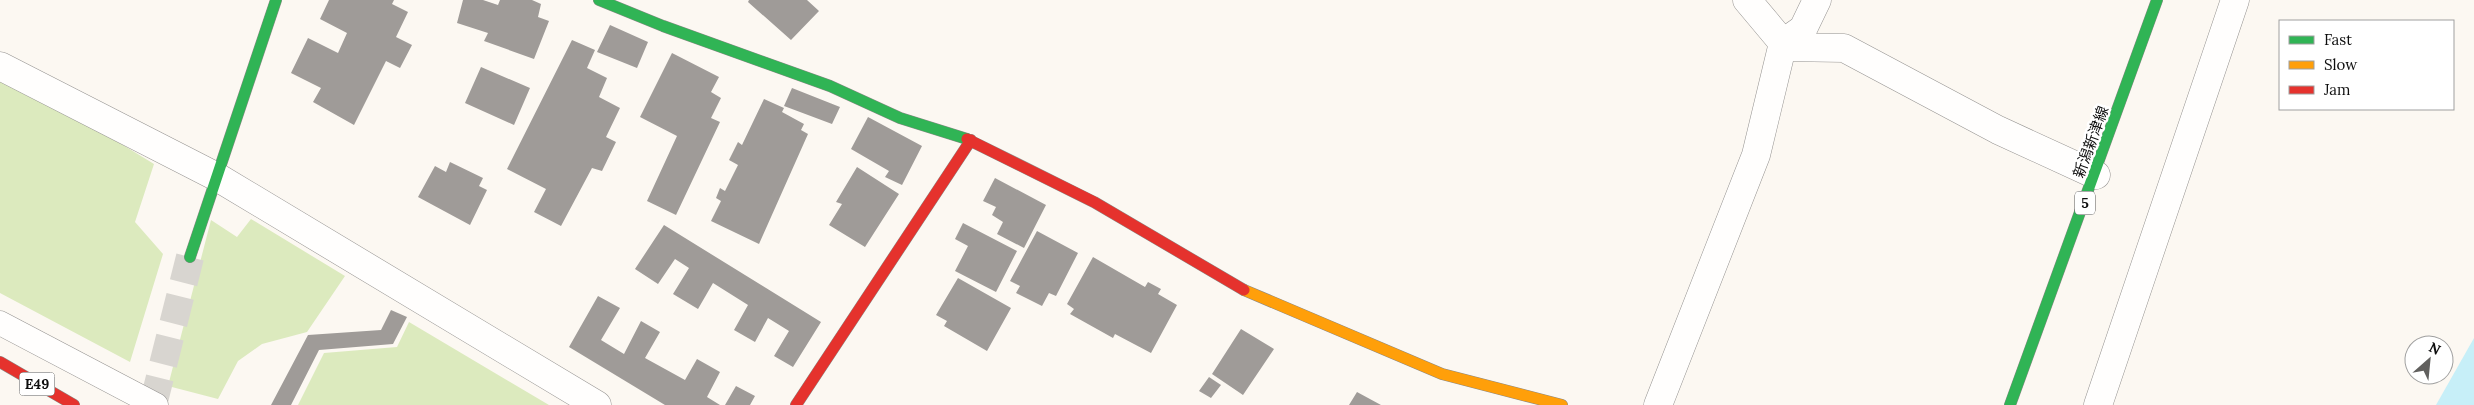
<svg xmlns="http://www.w3.org/2000/svg" width="2474" height="405" viewBox="0 0 2474 405" font-family="Lora,'Noto Sans JP',serif">
<style>
.forest{fill:#dceabe}
.water{fill:#c7eff8}
.building{fill:#9f9b98}
.lines{fill:none;stroke-linecap:round;stroke-linejoin:round}
.secondary-tunnel{stroke:#d8d5d0;stroke-width:28;stroke-dasharray:28 14;stroke-linecap:butt}
.lane-casing{stroke:#959391;stroke-width:25}
.street-casing{stroke:#959391;stroke-width:29}
.fast-casing{stroke:#8c8a87;stroke-width:12}
.slow-casing{stroke:#8c8a87;stroke-width:12}
.jam-casing{stroke:#8c8a87;stroke-width:12}
.lane{stroke:#fffefd;stroke-width:24}
.street{stroke:#fffefd;stroke-width:28}
.fast{stroke:#30b455;stroke-width:11}
.slow{stroke:#ff9f0a;stroke-width:11}
.jam{stroke:#e5322d;stroke-width:11}
.labels{text-anchor:middle;stroke-width:5;stroke-linejoin:round;paint-order:stroke}
.shield{fill:#fff;stroke:#565656;stroke-width:1}
.shield-label{font-size:14px;font-weight:bold;fill:#0e0e0e}
.street-label{font-size:15px;fill:#0e0e0e;stroke:#fff}
</style>
<rect width="100%" height="100%" fill="#fcf8f2"/>
<path class="forest" d="M 0,77 L 69,112 L 154,164 L 135,222 L 163,254 L 130,362 L 0,293 Z
M 251,219 L 345,276 L 307,332 L 262,344 L 238,361 L 218,399 L 168,386 L 211,220 L 237,237 Z
M 409,322 L 549,405 L 298,405 L 324,353 L 397,347 Z"/>
<path class="water" d="M 2474,338 L 2474,405 L 2436,405 Z"/>
<path class="building" d="M 329,0 L 394,0 L 392,4 L 408,12 L 396,37 L 412,45 L 400,68 L 386,61 L 354,125 L 313,102 L 321,88 L 291,73 L 308,38 L 338,53 L 347,33 L 320,19 Z
M 463,0 L 483,0 L 498,5 L 500,0 L 532,0 L 541,4 L 538,17 L 549,21 L 534,59 L 484,41 L 488,33 L 457,23 Z
M 749,0 L 807,0 L 819,11 L 791,40 L 748,2 Z
M 610,25 L 648,42 L 637,68 L 597,52 Z
M 572,40 L 595,50 L 587,68 L 607,78 L 599,97 L 620,108 L 606,137 L 616,142 L 602,171 L 592,168 L 561,226 L 534,212 L 546,189 L 507,169 Z
M 672,53 L 719,77 L 711,92 L 721,98 L 711,118 L 720,122 L 676,215 L 647,201 L 677,136 L 640,117 Z
M 481,67 L 530,88 L 514,125 L 465,103 Z
M 792,88 L 840,107 L 832,124 L 784,106 Z
M 764,99 L 784,108 L 782,112 L 804,124 L 801,130 L 808,134 L 759,244 L 711,221 L 721,201 L 716,198 L 720,188 L 725,191 L 738,165 L 729,160 L 738,142 L 742,145 Z
M 868,117 L 922,146 L 902,185 L 885,177 L 889,171 L 851,149 Z
M 450,162 L 483,178 L 479,186 L 487,190 L 470,225 L 418,197 L 435,166 L 446,172 Z
M 857,167 L 899,194 L 865,247 L 829,225 L 842,204 L 836,202 Z
M 995,178 L 1046,205 L 1024,248 L 997,234 L 1003,222 L 992,215 L 996,207 L 983,201 Z
M 963,223 L 1017,251 L 996,292 L 955,271 L 968,246 L 955,239 Z
M 664,225 L 821,322 L 793,367 L 774,356 L 789,331 L 768,318 L 755,342 L 734,330 L 748,305 L 713,283 L 698,309 L 673,294 L 689,268 L 675,259 L 658,284 L 635,269 Z
M 1037,231 L 1078,253 L 1056,296 L 1049,293 L 1042,306 L 1016,293 L 1020,286 L 1010,281 Z
M 1093,257 L 1145,287 L 1148,282 L 1161,289 L 1158,294 L 1177,305 L 1151,353 L 1115,334 L 1113,338 L 1070,314 L 1074,309 L 1067,304 Z
M 958,278 L 1011,308 L 987,351 L 944,326 L 947,321 L 936,315 Z
M 598,296 L 620,308 L 601,340 L 624,354 L 641,321 L 660,332 L 645,358 L 685,380 L 697,359 L 720,372 L 707,397 L 720,405 L 665,405 L 569,347 Z
M 391,310 L 407,317 L 393,344 L 319,350 L 291,405 L 271,405 L 308,335 L 381,330 Z
M 1241,329 L 1274,349 L 1243,395 L 1212,374 Z
M 1209,377 L 1221,385 L 1211,398 L 1199,391 Z
M 736,386 L 755,396 L 750,405 L 725,405 Z
M 1357,392 L 1381,405 L 1349,405 Z"/>
<g class="lines">
<path class="secondary-tunnel" d="M 153,405 L 190,257"/>
<g class="lane-casing">
<path id="lane" d="M 0,323 L 156,405"/>
</g>
<g class="street-casing">
<path id="street" d="M 1747,0 L 1783,43
M 1783,47 L 1844,48 L 1998,130 L 2096,175
M 0,66 L 217,177 L 597,405
M 1658,405 L 1756,155 L 1783,43 L 1803,29 L 1817,0
M 2098,405 L 2235,0"/>
</g>
<g class="fast-casing">
<path id="fast" d="M 599,0 L 663,26 L 830,86 L 900,118 L 967,139
M 190,257 L 276,0
M 2010,405 L 2157,0"/>
</g>
<g class="slow-casing">
<path id="slow" d="M 1244,290 L 1442,374 L 1562,405"/>
</g>
<g class="jam-casing">
<path id="jam" d="M 967,139 L 1094,202 L 1244,290
M 0,362 L 74,405
M 796,405 L 971,140"/>
</g>
<use href="#lane" class="lane"/>
<use href="#street" class="street"/>
<use href="#fast" class="fast"/>
<use href="#slow" class="slow"/>
<use href="#jam" class="jam"/>
</g>
<g class="labels">
<g class="shield">
<rect x="2075" y="191.5" width="20" height="23" rx="4"/>
<rect x="19.5" y="372.5" width="35" height="23" rx="4"/>
</g>
<g class="shield-label">
<text x="2085" y="208">5</text>
<text x="37" y="389">E49</text>
</g>
<g class="street-label">
<text transform="translate(2091 142) rotate(-70)" y="5">新潟新津線</text>
</g>
</g>
<rect x="2279" y="20" width="175" height="90" fill="#ffffff" stroke="#9f9f9f"/>
<rect x="2289" y="36" width="25" height="8" fill="#30b455" stroke="#9f9f9f"/>
<text x="2324" y="45" font-size="15" fill="#0e0e0e">Fast</text>
<rect x="2289" y="61" width="25" height="8" fill="#ff9f0a" stroke="#9f9f9f"/>
<text x="2324" y="70" font-size="15" fill="#0e0e0e">Slow</text>
<rect x="2289" y="86" width="25" height="8" fill="#e5322d" stroke="#9f9f9f"/>
<text x="2324" y="95" font-size="15" fill="#0e0e0e">Jam</text>
<g transform="translate(2429 360) rotate(27)"><circle r="24" fill="#ffffff" stroke="#9f9f9f"/>
<path d="M0-4L9 19L0 12L-9 19Z" fill="#61605e"/>
<text y="-8" font-size="14" font-weight="bold" text-anchor="middle" fill="#0e0e0e">N</text>
</g>
</svg>
